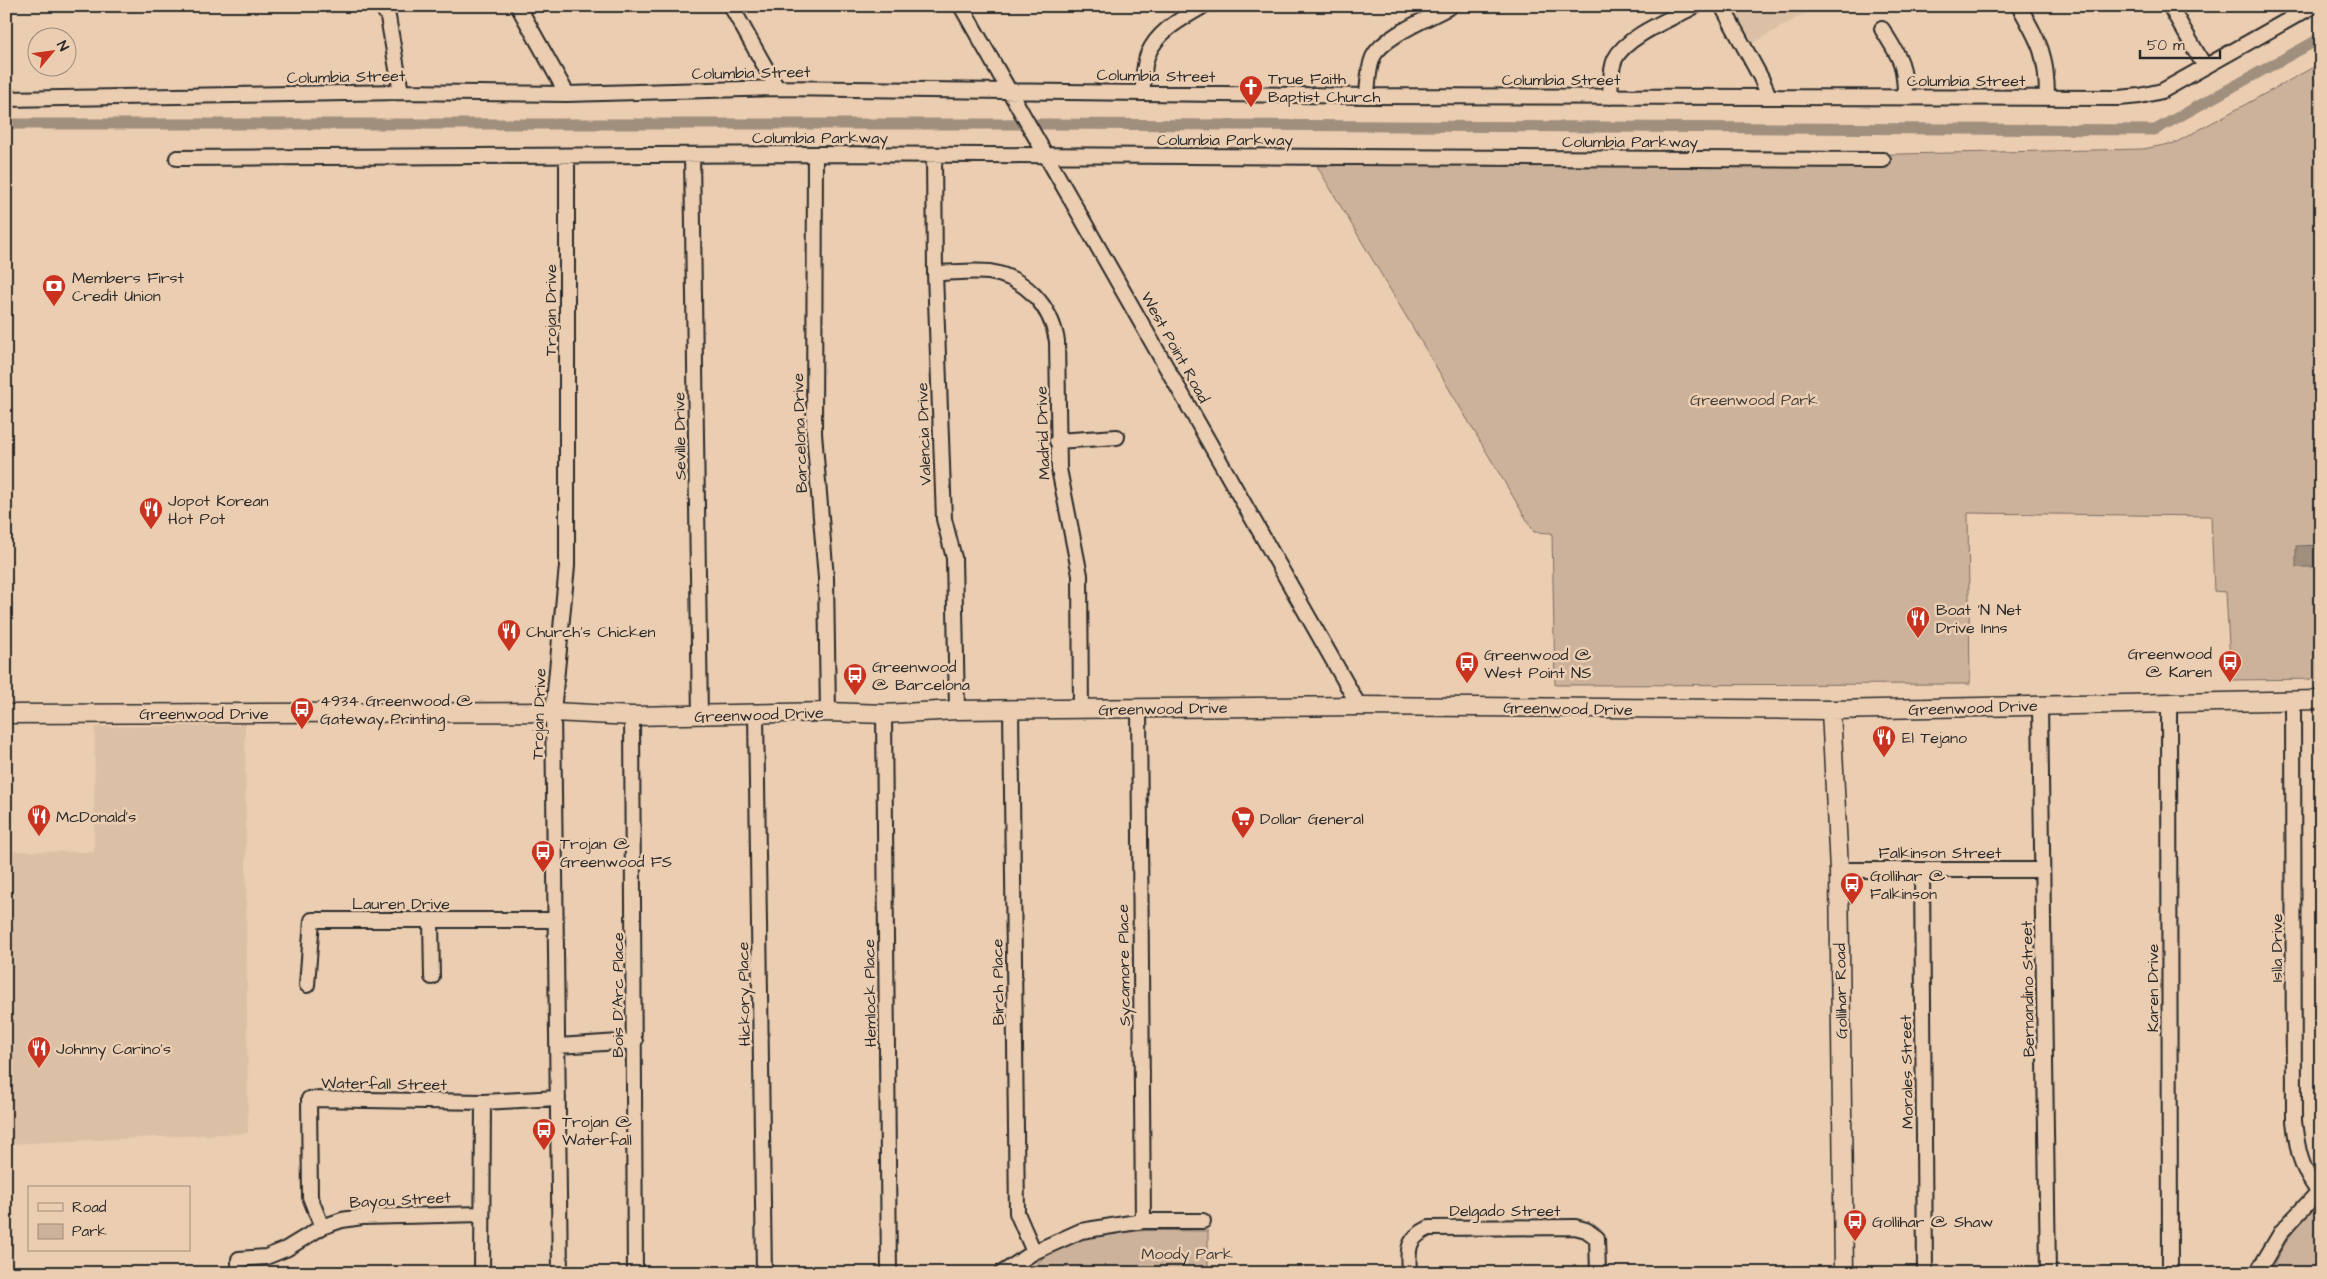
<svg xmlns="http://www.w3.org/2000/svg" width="2327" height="1279" viewBox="0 0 2327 1279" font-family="'Architects Daughter',sans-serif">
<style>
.built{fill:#dbc0a6}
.green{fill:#ccb29b;stroke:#7c6e63}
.water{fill:#a18f7e;stroke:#72675d}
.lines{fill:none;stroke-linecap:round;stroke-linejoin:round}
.canal{stroke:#a18f7e;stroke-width:11}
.minor-casing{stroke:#2b2b2b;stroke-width:18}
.major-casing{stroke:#2b2b2b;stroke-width:21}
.minor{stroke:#ebcdb1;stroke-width:14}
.major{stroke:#ebcdb1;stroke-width:18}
.labels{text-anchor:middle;stroke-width:5;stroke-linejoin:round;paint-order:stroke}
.street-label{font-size:16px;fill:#2b2b2b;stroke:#ebcdb1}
.poi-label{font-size:16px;fill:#2b2b2b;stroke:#ebcdb1;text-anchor:start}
.park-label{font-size:16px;fill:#433f3c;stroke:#ebcdb1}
</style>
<rect width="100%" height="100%" fill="#ebcdb1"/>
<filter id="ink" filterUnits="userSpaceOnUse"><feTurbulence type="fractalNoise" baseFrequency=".02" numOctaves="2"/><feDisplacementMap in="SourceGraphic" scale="10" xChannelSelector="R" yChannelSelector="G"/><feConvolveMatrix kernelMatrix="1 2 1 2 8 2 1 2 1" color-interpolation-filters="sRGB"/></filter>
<g filter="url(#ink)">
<path class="built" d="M 1732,6 L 1818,6 L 1753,43 Z
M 245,725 L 248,1133 L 6,1144 L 6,851 L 94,852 L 95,727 Z"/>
<path class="green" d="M 2321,63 L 2321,679 L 2231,680 L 2226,592 L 2214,591 L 2211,516 L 1968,513 L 1970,684 L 1555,685 L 1552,533 L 1534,532 L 1317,166 L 2143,149 L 2175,143 Z
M 2321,1202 L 2321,1273 L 2270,1273 C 2281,1246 2299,1221 2321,1202 Z
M 1208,1231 L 1208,1273 L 1026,1273 C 1037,1263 1047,1254 1059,1247 C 1096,1226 1166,1231 1208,1231 Z"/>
<path class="water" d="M 2321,545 L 2321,626 L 2318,626 L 2317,567 L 2296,567 L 2296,546 Z"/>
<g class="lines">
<path class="canal" d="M 6,124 L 1043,124 L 2155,130 L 2321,38"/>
<g class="minor-casing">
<path id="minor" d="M 382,6 L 388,17 L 401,92
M 518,6 L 567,94
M 731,6 L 777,88
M 961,6 L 1359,706
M 1722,6 L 1761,78 L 1769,96
M 2019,6 C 2040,43 2047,55 2047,98
M 2170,6 L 2205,67
M 1882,29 C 1900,58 1905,63 1905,97
M 1142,93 C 1144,81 1143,65 1148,54 C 1158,30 1182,19 1203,6
M 1367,96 C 1368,83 1368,69 1373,57 C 1383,36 1430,18 1451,6
M 1610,97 C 1611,84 1610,70 1615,59 C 1626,36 1673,18 1695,6
M 6,99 L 401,92 L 567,94 L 777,88 L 1367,96 L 2119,98 L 2140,96 L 2162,91 L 2313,6
M 815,154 L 814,433 L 826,578 L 828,712
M 692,155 L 700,716
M 934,155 L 935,273 L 944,519 L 954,558 L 957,710
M 177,158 L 815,154 L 1883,160
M 935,273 C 952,273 971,270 989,272 C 1025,277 1051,306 1057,341 L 1059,469 L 1080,575 L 1081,709
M 1057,441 L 1117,437
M 2293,699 L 2294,1121 C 2297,1148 2301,1170 2318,1191
M 2169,703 L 2170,1273
M 2040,705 L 2048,1273
M 1139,708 L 1143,1221
M 1011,709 L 1017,1213 L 1034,1252
M 756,714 L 764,1273
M 884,714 L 889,1273
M 632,716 L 635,1273
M 1839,870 L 2042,870
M 1922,870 L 1925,1273
M 431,921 L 432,977
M 307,985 L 312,920 L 556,920
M 558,1046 L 635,1041
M 322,1227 L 310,1197 L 309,1099 L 483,1102 L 558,1098
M 239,1273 L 239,1259 L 266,1257 L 286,1249 L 322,1227 L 342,1220 L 362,1217 L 482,1214
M 482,1273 L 483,1102
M 560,1273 L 553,712 L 567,566 L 567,157
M 1002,1273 L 1034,1252 L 1081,1231 L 1143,1221 L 1203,1221
M 1409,1273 C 1408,1249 1406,1239 1429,1228 L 1575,1227 L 1586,1230 L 1597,1238 L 1598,1273
M 2257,1273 L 2282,1231 L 2321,1189"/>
</g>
<g class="major-casing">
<path id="major" d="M 1831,710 L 1839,870 L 1844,1273
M 6,714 L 553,712 L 632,716 L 828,712 L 884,714 L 957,710 L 1359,706 L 1831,710 L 2321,700"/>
</g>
<use href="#minor" class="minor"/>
<use href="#major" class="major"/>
</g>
</g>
<defs>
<g id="church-pin" transform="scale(1.25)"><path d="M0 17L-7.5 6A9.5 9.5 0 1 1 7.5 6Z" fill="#c8321e" stroke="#ebcdb1"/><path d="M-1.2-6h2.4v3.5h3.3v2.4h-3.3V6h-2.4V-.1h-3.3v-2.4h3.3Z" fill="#fff"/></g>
<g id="bank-pin" transform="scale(1.25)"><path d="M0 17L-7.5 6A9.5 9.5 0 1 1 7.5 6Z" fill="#c8321e" stroke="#ebcdb1"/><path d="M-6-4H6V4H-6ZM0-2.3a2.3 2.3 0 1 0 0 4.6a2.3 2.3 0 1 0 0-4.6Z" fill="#fff"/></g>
<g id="restaurant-pin" transform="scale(1.25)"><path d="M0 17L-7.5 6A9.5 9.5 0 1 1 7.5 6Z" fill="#c8321e" stroke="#ebcdb1"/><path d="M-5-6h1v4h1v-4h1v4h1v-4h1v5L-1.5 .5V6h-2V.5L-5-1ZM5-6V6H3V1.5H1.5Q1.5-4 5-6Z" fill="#fff"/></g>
<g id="bus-pin" transform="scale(1.25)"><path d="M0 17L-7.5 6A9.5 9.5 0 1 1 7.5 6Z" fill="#c8321e" stroke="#ebcdb1"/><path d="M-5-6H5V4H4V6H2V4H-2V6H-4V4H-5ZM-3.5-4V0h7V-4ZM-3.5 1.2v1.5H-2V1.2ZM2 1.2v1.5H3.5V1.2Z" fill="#fff"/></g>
<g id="supermarket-pin" transform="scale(1.25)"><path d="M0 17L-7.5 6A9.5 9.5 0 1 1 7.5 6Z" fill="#c8321e" stroke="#ebcdb1"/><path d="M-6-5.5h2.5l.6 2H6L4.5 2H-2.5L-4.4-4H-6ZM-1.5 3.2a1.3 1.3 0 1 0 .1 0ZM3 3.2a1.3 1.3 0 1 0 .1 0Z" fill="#fff"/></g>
</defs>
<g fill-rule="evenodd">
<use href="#church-pin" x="1251" y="87"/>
<use href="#bank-pin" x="54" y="286"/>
<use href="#restaurant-pin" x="151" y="509"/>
<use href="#restaurant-pin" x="1918" y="618"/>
<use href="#restaurant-pin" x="509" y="631"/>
<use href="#bus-pin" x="2230" y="662"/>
<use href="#bus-pin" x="1467" y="663"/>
<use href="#bus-pin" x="855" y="675"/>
<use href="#bus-pin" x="302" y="709"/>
<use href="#restaurant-pin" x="1884" y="737"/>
<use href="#restaurant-pin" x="39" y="816"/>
<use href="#supermarket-pin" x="1243" y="818"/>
<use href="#bus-pin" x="543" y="852"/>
<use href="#bus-pin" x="1852" y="884"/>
<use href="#restaurant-pin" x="39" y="1048"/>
<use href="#bus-pin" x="544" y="1130"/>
<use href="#bus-pin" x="1855" y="1221"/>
</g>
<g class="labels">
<g class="street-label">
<text transform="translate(751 72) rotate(-1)" y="6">Columbia Street</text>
<text transform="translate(1156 75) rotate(1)" y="6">Columbia Street</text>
<text transform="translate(346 76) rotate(-1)" y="6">Columbia Street</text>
<text x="1561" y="85">Columbia Street</text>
<text x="1966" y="86">Columbia Street</text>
<text x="820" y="143">Columbia Parkway</text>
<text x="1225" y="145">Columbia Parkway</text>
<text x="1630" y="147">Columbia Parkway</text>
<text transform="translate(550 310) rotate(-90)" y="6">Trojan Drive</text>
<text transform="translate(1176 347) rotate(61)" y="6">West Point Road</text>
<text transform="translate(799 433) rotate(-92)" y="6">Barcelona Drive</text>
<text transform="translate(1042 433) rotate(-92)" y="6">Madrid Drive</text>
<text transform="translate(923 434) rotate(-92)" y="6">Valencia Drive</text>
<text transform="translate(679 436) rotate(-91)" y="6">Seville Drive</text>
<text transform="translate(1973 707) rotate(-2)" y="6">Greenwood Drive</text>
<text transform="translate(1163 708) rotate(-1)" y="6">Greenwood Drive</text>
<text transform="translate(1568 708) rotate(1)" y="6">Greenwood Drive</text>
<text x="204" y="719">Greenwood Drive</text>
<text transform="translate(538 714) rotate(-88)" y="6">Trojan Drive</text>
<text transform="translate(759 714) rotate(-2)" y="6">Greenwood Drive</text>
<text x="1940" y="858">Falkinson Street</text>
<text x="401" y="909">Lauren Drive</text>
<text transform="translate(2276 948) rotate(-90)" y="6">Islla Drive</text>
<text transform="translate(1123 965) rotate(-91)" y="6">Sycamore Place</text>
<text transform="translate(997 982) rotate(-91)" y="6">Birch Place</text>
<text transform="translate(2152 988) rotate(-90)" y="6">Karen Drive</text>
<text transform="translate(2027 989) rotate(-91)" y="6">Bernandino Street</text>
<text transform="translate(1840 991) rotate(-91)" y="6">Gollihar Road</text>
<text transform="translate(869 993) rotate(-91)" y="6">Hemlock Place</text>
<text transform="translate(743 994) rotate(-91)" y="6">Hickory Place</text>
<text transform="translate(617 995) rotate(-90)" y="6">Bois D'Arc Place</text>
<text transform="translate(1906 1072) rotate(-91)" y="6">Morales Street</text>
<text transform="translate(384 1083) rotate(1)" y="6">Waterfall Street</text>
<text transform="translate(400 1199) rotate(-3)" y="6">Bayou Street</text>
<text x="1505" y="1216">Delgado Street</text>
</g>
<g class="poi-label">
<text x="1268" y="84">True Faith<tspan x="1268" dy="18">Baptist Church</tspan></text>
<text x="72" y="283">Members First<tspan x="72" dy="18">Credit Union</tspan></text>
<text x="168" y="506">Jopot Korean<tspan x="168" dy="18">Hot Pot</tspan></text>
<text x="1936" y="615">Boat 'N Net<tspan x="1936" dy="18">Drive Inns</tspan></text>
<text x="526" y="637">Church's Chicken</text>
<text x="2212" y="659" text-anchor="end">Greenwood<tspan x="2212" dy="18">@ Karen</tspan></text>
<text x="1484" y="660">Greenwood @<tspan x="1484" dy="18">West Point NS</tspan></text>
<text x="872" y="672">Greenwood<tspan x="872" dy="18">@ Barcelona</tspan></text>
<text x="320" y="706">4934 Greenwood @<tspan x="320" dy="18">Gateway Printing</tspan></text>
<text x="1902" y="743">El Tejano</text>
<text x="56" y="822">McDonald's</text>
<text x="1260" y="824">Dollar General</text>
<text x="560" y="849">Trojan @<tspan x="560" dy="18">Greenwood FS</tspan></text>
<text x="1870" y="881">Gollihar @<tspan x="1870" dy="18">Falkinson</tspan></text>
<text x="56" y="1054">Johnny Carino's</text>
<text x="562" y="1127">Trojan @<tspan x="562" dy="18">Waterfall</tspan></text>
<text x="1872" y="1227">Gollihar @ Shaw</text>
</g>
<g class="park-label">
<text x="1754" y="405">Greenwood Park</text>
<text x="1187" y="1259">Moody Park</text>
</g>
</g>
<rect width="2327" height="1279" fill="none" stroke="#ebcdb1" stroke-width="25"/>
<rect x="12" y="12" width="2302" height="1254" fill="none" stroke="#2b2b2b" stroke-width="2" filter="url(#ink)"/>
<rect x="28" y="1186" width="162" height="65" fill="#ebcdb1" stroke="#9e8c7b"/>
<rect x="38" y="1203" width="25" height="8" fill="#ebcdb1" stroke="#9e8c7b"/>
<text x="72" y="1212" font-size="15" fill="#2b2b2b">Road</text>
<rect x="38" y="1224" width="25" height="15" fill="#ccb29b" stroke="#9e8c7b"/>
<text x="72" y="1236" font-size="15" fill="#2b2b2b">Park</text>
<g transform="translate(52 52) rotate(61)"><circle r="24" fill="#ebcdb1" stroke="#9e8c7b"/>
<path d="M0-4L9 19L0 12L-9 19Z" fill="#c8321e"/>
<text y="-8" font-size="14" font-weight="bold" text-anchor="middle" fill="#2b2b2b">N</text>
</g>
<path d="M2140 50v8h80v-8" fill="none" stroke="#2b2b2b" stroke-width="2.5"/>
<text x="2147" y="50" font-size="15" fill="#2b2b2b" stroke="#ebcdb1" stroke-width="4" paint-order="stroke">50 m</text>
</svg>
